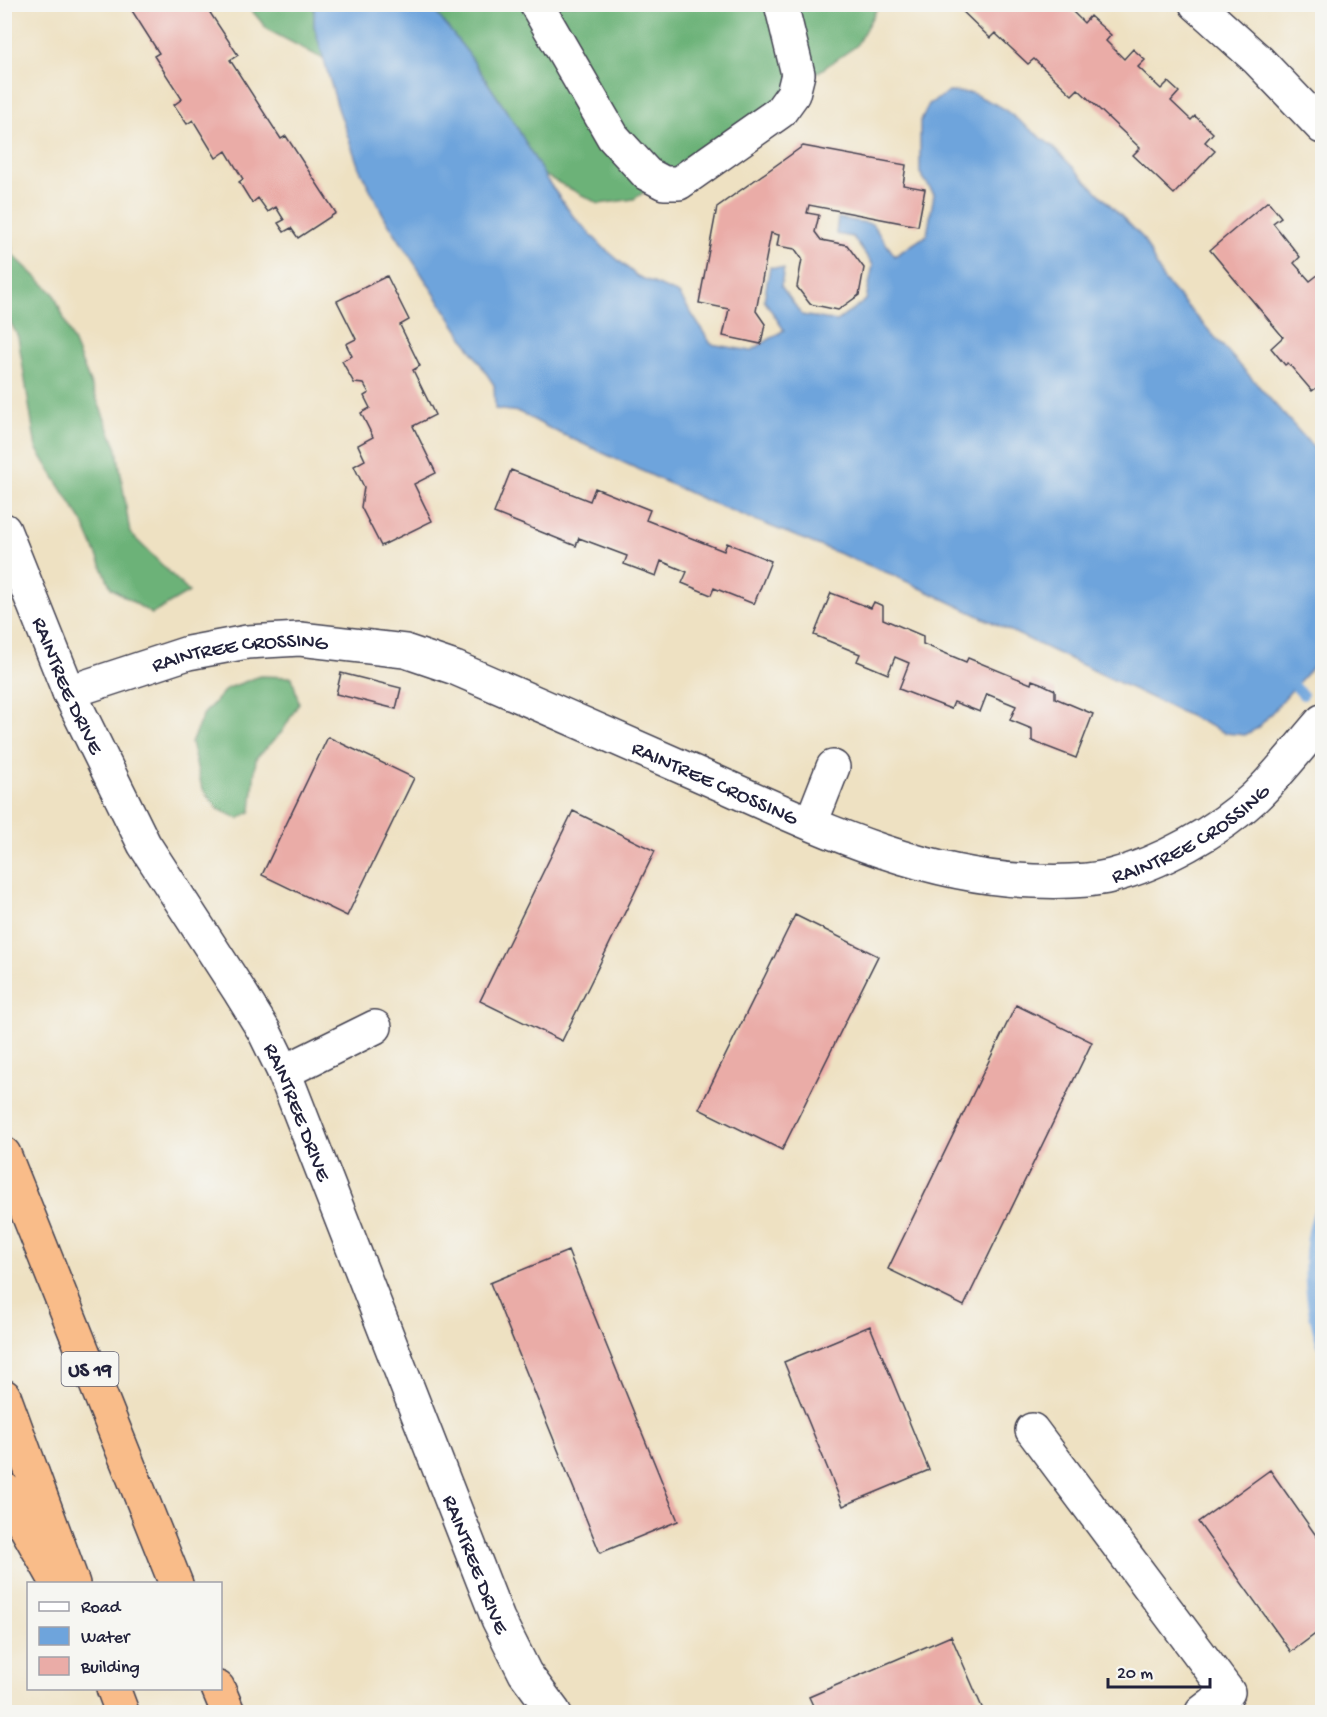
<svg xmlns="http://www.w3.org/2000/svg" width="1327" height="1717" viewBox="0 0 1327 1717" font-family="'Gochi Hand',sans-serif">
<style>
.forest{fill:#6cb278;stroke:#476a5a;stroke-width:1.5}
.water{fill:#6ea4dc;stroke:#48638c;stroke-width:1.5}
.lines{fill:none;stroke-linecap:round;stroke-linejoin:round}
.stream{stroke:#6ea4dc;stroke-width:10}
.building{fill:#eaaca7}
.minor-casing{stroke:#413f4f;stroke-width:36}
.highway-casing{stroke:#413f4f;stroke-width:36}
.minor{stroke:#fff;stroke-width:33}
.highway{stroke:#f9bc89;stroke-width:33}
.labels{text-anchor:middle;stroke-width:4.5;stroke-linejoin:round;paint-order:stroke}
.shield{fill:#f6f6f2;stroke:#626272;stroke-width:1.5}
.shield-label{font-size:20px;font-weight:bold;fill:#22223b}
.street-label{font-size:21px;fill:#22223b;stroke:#f6f6f2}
</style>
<rect width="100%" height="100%" fill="#f6f6f2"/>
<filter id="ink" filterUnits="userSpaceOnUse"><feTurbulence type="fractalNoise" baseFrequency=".0167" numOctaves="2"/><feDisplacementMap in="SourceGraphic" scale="12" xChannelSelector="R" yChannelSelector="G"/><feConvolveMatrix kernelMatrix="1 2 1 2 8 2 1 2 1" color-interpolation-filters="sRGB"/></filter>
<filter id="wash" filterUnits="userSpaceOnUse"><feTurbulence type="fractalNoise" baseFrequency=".008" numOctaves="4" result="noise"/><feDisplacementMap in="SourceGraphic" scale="24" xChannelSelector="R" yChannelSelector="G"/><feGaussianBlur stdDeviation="1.35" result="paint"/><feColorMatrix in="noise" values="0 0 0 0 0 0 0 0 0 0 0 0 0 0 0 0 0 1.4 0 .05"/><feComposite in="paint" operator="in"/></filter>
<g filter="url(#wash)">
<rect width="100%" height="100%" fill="#eee1c2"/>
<path class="forest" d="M 247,5 L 879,5 L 856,46 L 634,199 L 599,204 L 268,30 Z
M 4,183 L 7,190 L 12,254 L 54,294 L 117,449 L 130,533 L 189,592 L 152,614 L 111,588 L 83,523 L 36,448 L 18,337 L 5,312 Z
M 260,676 L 292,677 L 299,703 L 282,732 L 256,758 L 251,811 L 239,819 L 218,809 L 202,788 L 191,743 L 203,715 L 226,689 Z"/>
<path class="water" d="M 314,5 L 430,5 L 468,53 L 515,124 L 547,180 L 573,216 L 603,247 L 637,276 L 679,294 L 711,344 L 751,351 L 784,330 L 764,300 L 770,267 L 784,269 L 781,286 L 802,315 L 837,321 L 866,300 L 873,265 L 853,237 L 836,234 L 838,218 L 872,224 L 895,256 L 927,235 L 934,194 L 920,173 L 920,122 L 929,104 L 949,92 L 972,93 L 1001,107 L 1052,146 L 1143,238 L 1163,279 L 1322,457 L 1322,656 L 1258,728 L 1245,735 L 1225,733 L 893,575 L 707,501 L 551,429 L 519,412 L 495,409 L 494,385 L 385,218 L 359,168 L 338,108 L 314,26 Z"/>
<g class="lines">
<path class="stream" d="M 1295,686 L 1303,695
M 1322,1200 C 1319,1210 1315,1221 1313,1232 C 1306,1267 1310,1310 1322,1344"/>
</g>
<g id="blocks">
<path class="building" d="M 132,4 L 200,4 L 202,7 L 205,5 L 238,55 L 230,60 L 281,139 L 286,136 L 336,213 L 298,238 L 291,228 L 284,232 L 278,223 L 284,220 L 276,207 L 268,212 L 258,198 L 252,203 L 239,182 L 243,179 L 226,151 L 216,158 L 193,120 L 187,124 L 174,105 L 182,99 L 154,56 L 159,53 L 129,6 Z
M 955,4 L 1065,4 L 1084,23 L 1090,16 L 1111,35 L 1106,41 L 1124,59 L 1133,49 L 1145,60 L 1138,67 L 1161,89 L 1168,82 L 1179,92 L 1171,101 L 1191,120 L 1195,116 L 1213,133 L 1205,142 L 1215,151 L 1174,194 L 1133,155 L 1140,148 L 1078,89 L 1072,95 L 1034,59 L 1028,64 L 995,33 L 990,38 Z
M 803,146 L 906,165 L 903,185 L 925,189 L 918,226 L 809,205 L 807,213 L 819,215 L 815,232 L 821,240 L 847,245 L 864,268 L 859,295 L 838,310 L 810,304 L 797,287 L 802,259 L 795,249 L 777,246 L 779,235 L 771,233 L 756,311 L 765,324 L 761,344 L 723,336 L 729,309 L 699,303 L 717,207 Z
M 1268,201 L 1281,217 L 1273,223 L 1300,257 L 1294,263 L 1310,281 L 1319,274 L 1322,279 L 1322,293 L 1319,295 L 1322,299 L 1322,390 L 1319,386 L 1312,391 L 1288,363 L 1285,365 L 1271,348 L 1283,337 L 1210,250 Z
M 387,276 L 409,320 L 400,325 L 420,366 L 413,370 L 435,415 L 413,426 L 436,473 L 414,484 L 432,521 L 381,546 L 361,507 L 364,487 L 354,466 L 365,460 L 358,445 L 373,437 L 361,413 L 370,408 L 364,396 L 369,393 L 364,384 L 354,383 L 342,361 L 352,356 L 346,344 L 356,339 L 337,301 Z
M 511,470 L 590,501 L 595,488 L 650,510 L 646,520 L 724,551 L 727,543 L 771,561 L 754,604 L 714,588 L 711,595 L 682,583 L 687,572 L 661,561 L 656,576 L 624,564 L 627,556 L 579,538 L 576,546 L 494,513 Z
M 831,593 L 871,608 L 874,602 L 883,606 L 883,619 L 923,636 L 923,644 L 966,662 L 968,658 L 1031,684 L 1032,680 L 1040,683 L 1055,690 L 1055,698 L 1093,714 L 1076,758 L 1032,741 L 1032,729 L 1010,720 L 1016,706 L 987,694 L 980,712 L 954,702 L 951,709 L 899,689 L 909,663 L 895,657 L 888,674 L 857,661 L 860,654 L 814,635 Z
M 341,673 L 401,688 L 396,709 L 336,694 Z
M 328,737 L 414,778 L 347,916 L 262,875 Z
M 573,811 L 655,851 L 562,1041 L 480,1001 Z
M 795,915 L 878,956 L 782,1150 L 699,1109 Z
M 1016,1005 L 1092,1042 L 964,1306 L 888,1269 Z
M 568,1251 L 678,1521 L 600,1553 L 490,1283 Z
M 870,1326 L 929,1470 L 843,1506 L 784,1362 Z
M 1270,1470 L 1322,1544 L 1322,1629 L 1291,1652 L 1198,1522 Z
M 951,1636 L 984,1712 L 816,1712 L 809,1697 Z"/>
</g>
</g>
<g filter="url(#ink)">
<use href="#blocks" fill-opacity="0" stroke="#413f4f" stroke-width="1.5"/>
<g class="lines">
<g class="minor-casing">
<g id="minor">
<path d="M 536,4 L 613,137 L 647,174 L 664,183 L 679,183 L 780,112 L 793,94 L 798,74 L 781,4"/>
<path d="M 1196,4 L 1258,60 L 1322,127"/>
<path id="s1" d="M 4,530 L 69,692 L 144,844 L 240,992 L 264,1031 L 284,1072 L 498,1619 L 525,1673 L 554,1712"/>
<path id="s2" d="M 69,692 L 188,653 L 247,642 L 300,639 L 405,651 L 455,668 C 537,703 618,739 700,775 C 807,822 915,877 1034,881 C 1060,882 1087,882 1111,876 C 1159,864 1219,831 1255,797 C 1279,774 1300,746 1322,721"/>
<path d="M 811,823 L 833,767"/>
<path d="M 284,1072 L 375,1027"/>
<path d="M 1032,1430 L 1228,1692 L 1202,1712"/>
</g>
</g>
<g class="highway-casing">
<path id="highway" d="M 4,1154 L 176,1584
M 4,1396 L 73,1584
M 4,1489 L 54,1577
M 113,1688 L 122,1712
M 218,1688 L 228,1712"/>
</g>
<use href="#minor" class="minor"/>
<use href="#highway" class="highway"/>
</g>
</g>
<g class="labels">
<rect class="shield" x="61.5" y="1352" width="57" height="34" rx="4.5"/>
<g class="shield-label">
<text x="90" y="1376">US 19</text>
</g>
<g class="street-label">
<text dy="7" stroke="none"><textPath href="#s2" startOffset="177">RAINTREE CROSSING</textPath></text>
<text dy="7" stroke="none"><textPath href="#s1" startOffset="168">RAINTREE DRIVE</textPath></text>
<text dy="7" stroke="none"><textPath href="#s2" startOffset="681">RAINTREE CROSSING</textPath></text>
<text dy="7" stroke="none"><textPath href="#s2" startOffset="1185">RAINTREE CROSSING</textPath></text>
<text dy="7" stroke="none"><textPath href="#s1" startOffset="654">RAINTREE DRIVE</textPath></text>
<text dy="7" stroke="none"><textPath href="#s1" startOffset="1140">RAINTREE DRIVE</textPath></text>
</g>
</g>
<rect width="1327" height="1717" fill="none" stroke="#f6f6f2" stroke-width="24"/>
<rect x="27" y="1582" width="195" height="108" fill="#f6f6f2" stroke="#a1a1a9" stroke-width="1.5"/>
<rect x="39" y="1602" width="30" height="9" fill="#ffffff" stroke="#a1a1a9" stroke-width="1.5"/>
<text x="81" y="1612" font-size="18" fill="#22223b">Road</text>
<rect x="39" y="1627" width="30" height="18" fill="#6ea4dc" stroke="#a1a1a9" stroke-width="1.5"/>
<text x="81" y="1642" font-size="18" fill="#22223b">Water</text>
<rect x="39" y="1657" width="30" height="18" fill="#eaaca7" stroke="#a1a1a9" stroke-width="1.5"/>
<text x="81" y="1672" font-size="18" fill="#22223b">Building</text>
<path d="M1108 1678v9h102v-9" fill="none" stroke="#22223b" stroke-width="3"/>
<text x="1117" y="1678" font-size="18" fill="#22223b" stroke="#f6f6f2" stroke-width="4.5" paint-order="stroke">20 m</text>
</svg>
